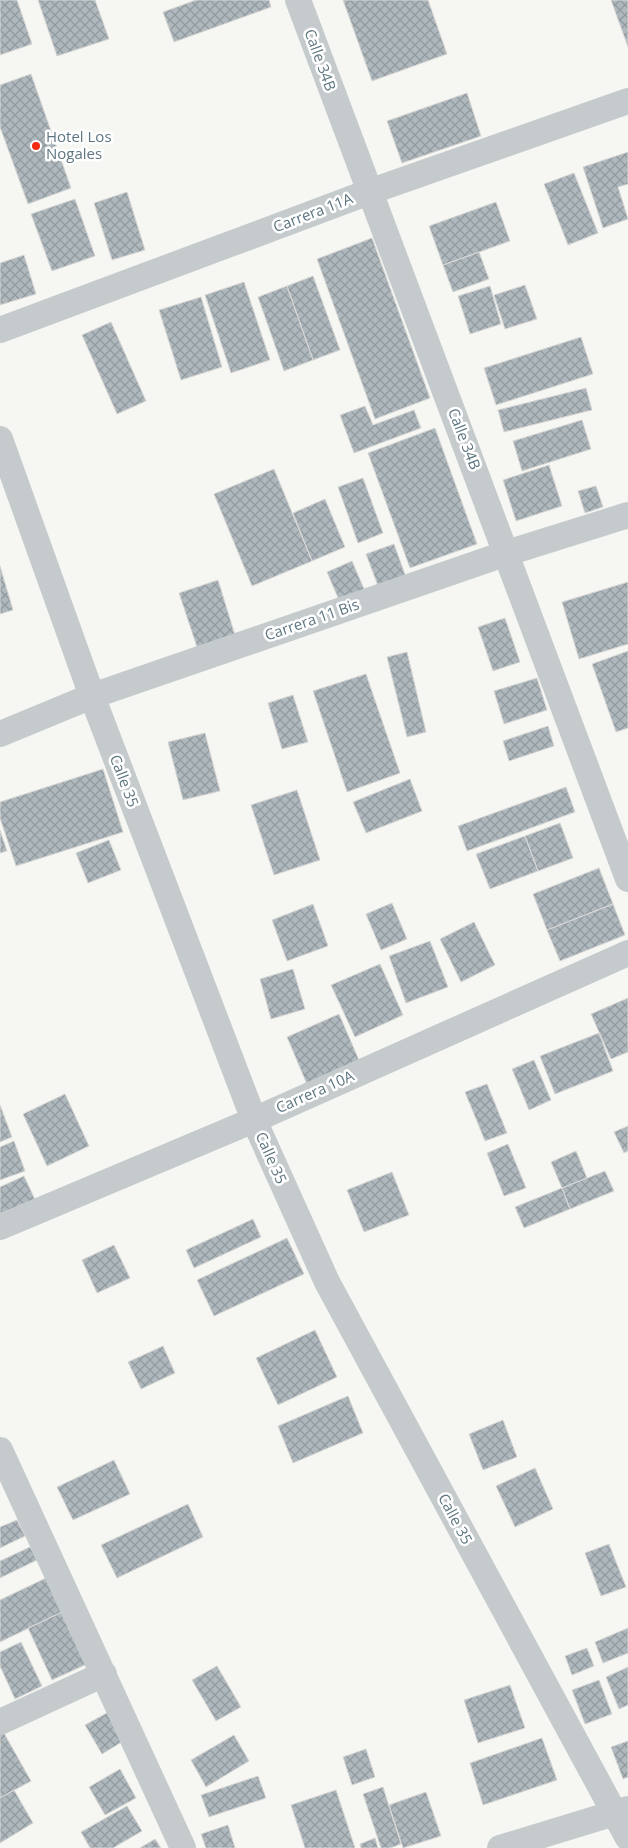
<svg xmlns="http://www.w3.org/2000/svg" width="628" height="1848" viewBox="0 0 628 1848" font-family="'Open Sans',sans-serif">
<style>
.building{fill:url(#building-cross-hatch);stroke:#d8d7d5}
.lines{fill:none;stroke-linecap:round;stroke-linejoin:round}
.street{stroke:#c5cacd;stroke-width:26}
.poi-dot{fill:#f52a13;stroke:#fff;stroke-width:2}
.labels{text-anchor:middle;stroke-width:5;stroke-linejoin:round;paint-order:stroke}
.street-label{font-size:15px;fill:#5e7681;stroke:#fff}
.poi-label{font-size:15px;fill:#5e7681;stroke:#fff;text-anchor:start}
</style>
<defs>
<pattern id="building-cross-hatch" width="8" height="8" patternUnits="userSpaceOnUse" patternTransform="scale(1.25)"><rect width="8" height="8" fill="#aeb8bd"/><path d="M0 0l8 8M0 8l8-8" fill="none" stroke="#919a9f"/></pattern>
</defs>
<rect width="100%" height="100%" fill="#f6f6f2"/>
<path class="building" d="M 0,0 L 17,0 L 32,44 L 0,55 Z
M 38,0 L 95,0 L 109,39 L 57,56 Z
M 196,0 L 269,0 L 271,7 L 174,42 L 163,12 Z
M 343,0 L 428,0 L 447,54 L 372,81 Z
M 611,0 L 628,0 L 628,47 Z
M 31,74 L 71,188 L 28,204 L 0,127 L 0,85 Z
M 467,93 L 481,136 L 402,163 L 387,121 Z
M 628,152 L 628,184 L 618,187 L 628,219 L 603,228 L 583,167 Z
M 574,173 L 598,233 L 568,245 L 544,184 Z
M 127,192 L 145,250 L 112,260 L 94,203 Z
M 75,199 L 95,256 L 52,271 L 31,214 Z
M 496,202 L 510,241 L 443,265 L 429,226 Z
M 372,238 L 430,398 L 375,419 L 317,259 Z
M 479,252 L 489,279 L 453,292 L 443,265 Z
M 24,255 L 36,294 L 0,305 L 0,263 Z
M 313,276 L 340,350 L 313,360 L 287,286 Z
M 244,282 L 270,360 L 231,373 L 205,295 Z
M 525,285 L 537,319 L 505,329 L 494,295 Z
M 287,286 L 313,360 L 284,371 L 258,297 Z
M 490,286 L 501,324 L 470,334 L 458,296 Z
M 201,297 L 222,367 L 181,380 L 159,310 Z
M 111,322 L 146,401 L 117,414 L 82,335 Z
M 581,337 L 593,374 L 496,405 L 484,368 Z
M 586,388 L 592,410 L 504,432 L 498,410 Z
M 365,406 L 373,425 L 414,410 L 421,428 L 354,453 L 340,415 Z
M 582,420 L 591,449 L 522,471 L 513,441 Z
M 435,428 L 477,544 L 410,568 L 368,453 Z
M 549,465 L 562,506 L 516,521 L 503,480 Z
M 274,469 L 312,561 L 252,586 L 214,494 Z
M 363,478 L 383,533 L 358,543 L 338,487 Z
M 596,486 L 603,507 L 585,513 L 578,491 Z
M 325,499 L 345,547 L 312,561 L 293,513 Z
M 394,544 L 407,580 L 380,591 L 366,554 Z
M 352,561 L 367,596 L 342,607 L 327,572 Z
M 0,566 L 13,610 L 0,614 Z
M 218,580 L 235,635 L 197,647 L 179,593 Z
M 628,582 L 628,644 L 579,659 L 562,602 Z
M 505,618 L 520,662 L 493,671 L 478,627 Z
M 628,651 L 628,728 L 616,732 L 592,664 Z
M 407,652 L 426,732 L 407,737 L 387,657 Z
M 366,674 L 400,773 L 347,792 L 313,691 Z
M 537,678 L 547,710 L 504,724 L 494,691 Z
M 293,695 L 308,742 L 282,749 L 268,703 Z
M 548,726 L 554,746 L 509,761 L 503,741 Z
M 205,733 L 220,791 L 183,800 L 168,742 Z
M 103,769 L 123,832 L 16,866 L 0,818 L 0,802 Z
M 410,779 L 422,811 L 366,833 L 353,802 Z
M 566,787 L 575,812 L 467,851 L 458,826 Z
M 297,790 L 320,860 L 274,875 L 251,805 Z
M 560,823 L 573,858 L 538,871 L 525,836 Z
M 0,830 L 7,851 L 0,853 Z
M 525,836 L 538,871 L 490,889 L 476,854 Z
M 109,840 L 121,870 L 88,883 L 76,853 Z
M 599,868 L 613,904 L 547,930 L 533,894 Z
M 392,903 L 407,939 L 381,950 L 366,914 Z
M 313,904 L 328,946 L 287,961 L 272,920 Z
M 613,904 L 625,935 L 560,961 L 547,930 Z
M 474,922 L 495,965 L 461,982 L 440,939 Z
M 430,941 L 448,987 L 406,1003 L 389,956 Z
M 380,964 L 403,1015 L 355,1037 L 331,985 Z
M 293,969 L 305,1009 L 271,1019 L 260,979 Z
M 628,998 L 628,1052 L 611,1059 L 591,1014 Z
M 339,1014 L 362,1067 L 309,1089 L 287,1037 Z
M 599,1033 L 613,1071 L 555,1094 L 540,1056 Z
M 534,1060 L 551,1100 L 529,1110 L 512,1069 Z
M 487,1084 L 507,1133 L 485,1141 L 465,1092 Z
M 65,1094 L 89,1146 L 47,1166 L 23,1114 Z
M 0,1105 L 12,1137 L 0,1142 Z
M 628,1126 L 628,1151 L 624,1153 L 614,1132 Z
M 14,1141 L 25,1171 L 0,1180 L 0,1147 Z
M 508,1144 L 526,1188 L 504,1196 L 487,1153 Z
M 576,1151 L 587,1178 L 562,1188 L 551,1162 Z
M 605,1171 L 614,1191 L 570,1209 L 562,1188 Z
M 392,1172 L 409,1215 L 364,1232 L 347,1190 Z
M 24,1176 L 38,1206 L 0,1223 L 0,1187 Z
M 562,1188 L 570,1209 L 524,1228 L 515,1207 Z
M 253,1219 L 261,1237 L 194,1268 L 186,1250 Z
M 287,1238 L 304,1274 L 214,1316 L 197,1280 Z
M 114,1245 L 130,1278 L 97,1293 L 82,1260 Z
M 315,1330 L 337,1377 L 278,1405 L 256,1358 Z
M 163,1346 L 175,1373 L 141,1389 L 128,1362 Z
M 348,1396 L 363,1433 L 293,1463 L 278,1426 Z
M 503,1420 L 517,1457 L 483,1470 L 469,1434 Z
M 114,1460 L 130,1494 L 73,1520 L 57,1487 Z
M 535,1468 L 553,1509 L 515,1527 L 496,1486 Z
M 188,1504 L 203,1537 L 117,1578 L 101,1545 Z
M 17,1520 L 25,1536 L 0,1548 L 0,1527 Z
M 609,1544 L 626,1587 L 601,1596 L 585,1553 Z
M 30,1547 L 37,1560 L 0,1578 L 0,1561 Z
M 46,1578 L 62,1612 L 0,1642 L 0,1600 Z
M 62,1612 L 87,1664 L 52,1680 L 28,1628 Z
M 628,1628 L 628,1653 L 603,1663 L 595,1642 Z
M 21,1642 L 42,1686 L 15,1699 L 0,1666 L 0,1652 Z
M 587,1648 L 594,1666 L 572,1675 L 565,1656 Z
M 217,1666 L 241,1707 L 216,1721 L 192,1680 Z
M 628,1667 L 628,1705 L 619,1709 L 606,1677 Z
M 599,1680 L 612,1714 L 585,1724 L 572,1690 Z
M 510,1685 L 525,1728 L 478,1743 L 464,1700 Z
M 114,1709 L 130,1737 L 102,1754 L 85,1725 Z
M 0,1726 L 31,1781 L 0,1798 Z
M 234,1735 L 249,1761 L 206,1787 L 191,1760 Z
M 542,1738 L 557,1780 L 483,1805 L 470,1763 Z
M 628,1741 L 628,1777 L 623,1779 L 611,1747 Z
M 366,1749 L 375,1777 L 352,1785 L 343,1757 Z
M 120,1769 L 136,1798 L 105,1815 L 89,1787 Z
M 258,1776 L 266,1798 L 209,1817 L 201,1795 Z
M 383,1787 L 401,1844 L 390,1848 L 381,1848 L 363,1794 Z
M 14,1790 L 33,1823 L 0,1843 L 0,1798 Z
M 336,1790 L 355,1848 L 305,1848 L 291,1805 Z
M 426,1792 L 441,1836 L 403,1848 L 389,1805 Z
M 127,1806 L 142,1831 L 113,1848 L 90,1848 L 81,1832 Z
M 228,1825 L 235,1848 L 206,1848 L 201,1834 Z
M 375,1838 L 378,1848 L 361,1848 L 360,1844 Z
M 155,1839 L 161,1848 L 140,1848 Z"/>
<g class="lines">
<path class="street" d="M 298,0 L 628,879
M 0,330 L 369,192 L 628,101
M 0,439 L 92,696 L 254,1120 L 327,1282 L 628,1838
M 0,734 L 92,696 L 507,553 L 628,515
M 0,1227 L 254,1120 L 628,953
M 0,1450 L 183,1848
M 0,1722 L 104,1674
M 500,1848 L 628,1809"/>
</g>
<circle class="poi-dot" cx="36" cy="146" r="5"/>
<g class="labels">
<g class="street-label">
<text transform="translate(320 60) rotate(70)" y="5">Calle 34B</text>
<text transform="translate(313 213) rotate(-21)" y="5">Carrera 11A</text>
<text transform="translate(464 439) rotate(69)" y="5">Calle 34B</text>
<text transform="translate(312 620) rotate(-19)" y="5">Carrera 11 Bis</text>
<text transform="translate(124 781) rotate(69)" y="5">Calle 35</text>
<text transform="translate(315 1092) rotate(-24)" y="5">Carrera 10A</text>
<text transform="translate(271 1158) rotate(66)" y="5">Calle 35</text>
<text transform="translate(455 1519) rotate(62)" y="5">Calle 35</text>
</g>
<g class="poi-label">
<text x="46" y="142">Hotel Los<tspan x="46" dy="17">Nogales</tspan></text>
</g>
</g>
</svg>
